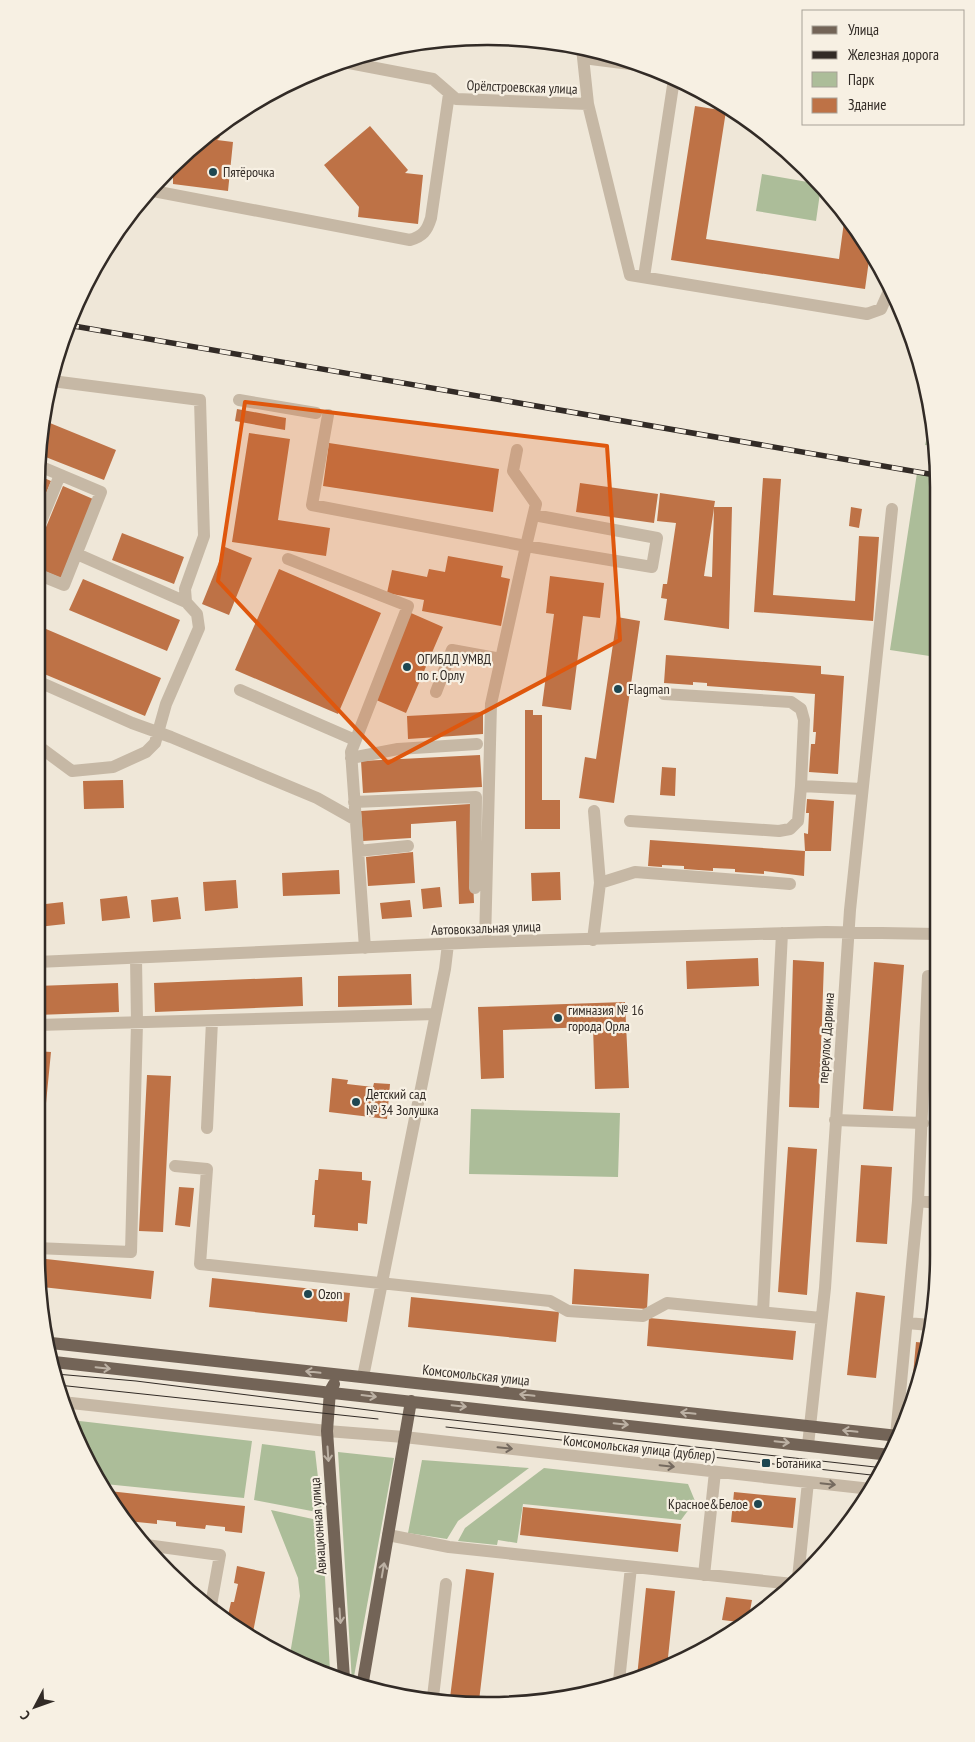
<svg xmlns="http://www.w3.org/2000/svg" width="975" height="1742" viewBox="0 0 975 1742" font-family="'PT Sans Narrow',sans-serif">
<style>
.green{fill:#acbd99}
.building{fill:#be7246;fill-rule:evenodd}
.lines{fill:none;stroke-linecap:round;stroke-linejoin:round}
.minor{stroke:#c6b8a5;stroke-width:12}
.major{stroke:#736457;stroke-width:12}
.tram{stroke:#322b26;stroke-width:1}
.rail-casing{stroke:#322b26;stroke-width:5.5}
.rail{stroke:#f7f0e3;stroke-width:4;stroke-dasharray:11;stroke-linecap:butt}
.oneway{stroke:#bcb1a4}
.oneway2{stroke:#756a5f}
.marked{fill:#df570d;fill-opacity:0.2;stroke:#df570d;stroke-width:4;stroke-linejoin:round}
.poi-dot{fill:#1e4751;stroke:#f7f0e3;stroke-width:2}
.labels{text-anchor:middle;stroke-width:4.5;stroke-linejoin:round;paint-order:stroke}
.street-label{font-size:14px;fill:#322b26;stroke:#f7f0e3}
.poi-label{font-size:14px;fill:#322b26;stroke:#f7f0e3;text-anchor:start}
.rim{fill:none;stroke:#322b26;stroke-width:2.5}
</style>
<rect width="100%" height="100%" fill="#efe7d8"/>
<path class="green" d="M 762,174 L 819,184 L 821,186 L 816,221 L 756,211 Z
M 932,417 L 935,446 L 925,445 Z
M 917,473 L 935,476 L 936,657 L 890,650 Z
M 471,1109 L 620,1113 L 618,1177 L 469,1174 Z
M 71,1420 L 252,1441 L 244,1498 L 105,1484 Z
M 262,1444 L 315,1451 L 322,1513 L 254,1500 Z
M 338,1452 L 394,1458 L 353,1682 L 352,1682 Z
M 422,1460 L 529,1468 L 458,1521 L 447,1539 L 408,1533 Z
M 544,1468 L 688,1484 L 695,1501 L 681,1520 L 523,1504 L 517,1543 L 498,1540 L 497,1545 L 458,1541 L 465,1528 Z
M 271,1510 L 322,1521 L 330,1672 L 290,1654 L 300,1596 L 298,1578 Z"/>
<path class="building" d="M 695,106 L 726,111 L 706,239 L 839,259 L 844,222 L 851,223 L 863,237 L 870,253 L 865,289 L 671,260 Z
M 370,126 L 408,170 L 405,173 L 423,175 L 418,224 L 358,217 L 359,207 L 324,165 Z
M 213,129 L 220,137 L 217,140 L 233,142 L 228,191 L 173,184 L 173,167 Z
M 237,409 L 286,418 L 285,430 L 235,421 Z
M 45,421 L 116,450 L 104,480 L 38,454 Z
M 249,433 L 290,439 L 278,520 L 330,528 L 326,556 L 232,542 Z
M 329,443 L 499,469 L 493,512 L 323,486 Z
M 37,475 L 51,481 L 37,516 Z
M 763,478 L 781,479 L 773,595 L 855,601 L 859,536 L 879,537 L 873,621 L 754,612 Z
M 580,483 L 658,494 L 654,523 L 576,512 Z
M 63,486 L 93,499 L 61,578 L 37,568 L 37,549 Z
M 660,493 L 715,501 L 714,507 L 732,507 L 729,629 L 664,620 L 667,599 L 661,598 L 663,584 L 667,584 L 676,523 L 657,521 ZM 714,508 L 712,577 L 704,576 Z
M 851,507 L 862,509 L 859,528 L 849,526 Z
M 122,533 L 184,557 L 174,584 L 112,560 Z
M 225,547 L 252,558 L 229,615 L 202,604 Z
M 448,556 L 503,566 L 501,577 L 510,579 L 501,626 L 422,611 L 424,600 L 387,593 L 392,570 L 427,577 L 429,569 L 445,572 Z
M 279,569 L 381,613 L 338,714 L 235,670 Z
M 550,576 L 604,583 L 600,618 L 583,616 L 571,710 L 542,706 L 554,614 L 546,613 Z
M 83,579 L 180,620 L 167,651 L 69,610 Z
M 411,613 L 443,627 L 406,713 L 374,699 Z
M 617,617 L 640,621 L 614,803 L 579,798 L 585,757 L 596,759 Z
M 39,626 L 161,678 L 145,716 L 37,671 Z
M 666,655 L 821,666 L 821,674 L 844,676 L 838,774 L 809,772 L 811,744 L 815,744 L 816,732 L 813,732 L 815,694 L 707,686 L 707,683 L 693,682 L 693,685 L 664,683 Z
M 525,710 L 533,710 L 533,715 L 542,715 L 542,800 L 560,800 L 560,829 L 525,829 Z
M 483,712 L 483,734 L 408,739 L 407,716 Z
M 480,755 L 482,787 L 363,793 L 361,761 Z
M 662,767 L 676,768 L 675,796 L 660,795 Z
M 931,774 L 936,774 L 936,804 L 932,804 Z
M 123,780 L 124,808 L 84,809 L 83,781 Z
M 807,799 L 834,801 L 831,851 L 805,851 L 804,833 L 808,834 L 809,813 L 806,813 Z
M 470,804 L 474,903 L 459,904 L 456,821 L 411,824 L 411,838 L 363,841 L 361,811 Z
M 932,833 L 936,833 L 936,862 L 933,862 Z
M 650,840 L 805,851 L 804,876 L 764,871 L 764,874 L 735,872 L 735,869 L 713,868 L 713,871 L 684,869 L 684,866 L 662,865 L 662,867 L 648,866 Z
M 413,852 L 415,883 L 368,886 L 366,857 Z
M 339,870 L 340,894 L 283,896 L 282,873 Z
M 560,872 L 561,900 L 532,901 L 531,873 Z
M 236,880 L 238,908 L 205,911 L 203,882 Z
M 440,887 L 442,907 L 423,909 L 421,889 Z
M 127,896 L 130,918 L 102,921 L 100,899 Z
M 178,897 L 181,919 L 153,922 L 151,900 Z
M 410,900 L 412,917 L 382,919 L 380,903 Z
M 63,902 L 65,924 L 38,927 L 37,905 Z
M 758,958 L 759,986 L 687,989 L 686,961 Z
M 793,960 L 824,962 L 819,1108 L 789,1107 Z
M 874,962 L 904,965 L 893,1111 L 863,1109 Z
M 411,974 L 412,1005 L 338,1007 L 338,976 Z
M 302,977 L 303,1006 L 155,1012 L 154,983 Z
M 118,983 L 119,1012 L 37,1015 L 37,986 Z
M 625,1002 L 629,1088 L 595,1089 L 593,1027 L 503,1030 L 504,1078 L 481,1079 L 478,1007 Z
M 36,1051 L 51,1052 L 38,1185 L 36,1185 Z
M 147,1075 L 171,1076 L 163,1232 L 139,1231 Z
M 332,1078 L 348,1080 L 347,1084 L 373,1087 L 374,1083 L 390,1084 L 387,1119 L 329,1112 Z
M 788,1147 L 817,1149 L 807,1295 L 778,1292 Z
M 861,1165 L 892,1167 L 887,1244 L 856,1242 Z
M 319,1169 L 362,1172 L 362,1180 L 371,1181 L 367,1224 L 358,1223 L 358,1231 L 314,1227 L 315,1215 L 312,1215 L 315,1180 L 318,1180 Z
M 179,1187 L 194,1188 L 190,1227 L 175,1225 Z
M 37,1258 L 154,1271 L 151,1299 L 42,1287 Z
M 574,1269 L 649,1274 L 647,1309 L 572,1304 Z
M 212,1278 L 350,1293 L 347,1322 L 209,1307 Z
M 856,1292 L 885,1296 L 876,1378 L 847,1375 Z
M 411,1297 L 559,1312 L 556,1342 L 408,1327 Z
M 649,1318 L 796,1331 L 793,1360 L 647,1346 Z
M 916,1342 L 926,1343 L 920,1376 L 913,1375 Z
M 109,1491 L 245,1506 L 242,1533 L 225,1531 L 225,1527 L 206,1525 L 205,1529 L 176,1526 L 176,1522 L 157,1520 L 157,1524 L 127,1521 L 128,1517 L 123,1516 Z
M 734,1492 L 796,1498 L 793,1528 L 731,1522 Z
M 523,1507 L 681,1524 L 678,1552 L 520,1535 Z
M 237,1566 L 265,1572 L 252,1637 L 237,1630 L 227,1620 L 231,1602 L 234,1602 L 238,1584 L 234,1583 Z
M 466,1569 L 494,1573 L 479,1701 L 450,1698 Z
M 646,1588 L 675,1591 L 667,1667 L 660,1672 L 637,1677 Z
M 726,1597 L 752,1600 L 749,1616 L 739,1622 L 722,1620 Z"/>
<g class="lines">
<path class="minor" d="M 582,48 L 588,104 L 630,275 L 867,314 L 881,309 L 889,291
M 583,58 L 646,66
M 344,62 L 433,79 L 456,99 L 588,104
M 148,190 L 410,240 C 423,236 427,231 431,218 L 449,94
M 644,277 L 674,79
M 239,400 L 316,413
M 328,415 L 312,505 L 526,546 L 491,704 L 485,942
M 517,450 L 513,471 L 536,504 L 526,546 L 652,567 L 657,538 L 534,515
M 37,531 L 60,475
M 77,554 L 186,602
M 288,559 L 408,606 L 351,752 L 365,948
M 37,574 L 64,585 L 101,492 L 37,465
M 37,681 L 132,723 L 171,737 L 317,798 L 356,820
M 240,690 L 355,740
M 436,692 L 452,650 L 501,659
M 664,694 L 791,702 L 801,709 L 804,720 L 801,786
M 37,745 L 72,771 L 113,767 L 146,752 L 155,743 L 166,704 L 199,628 L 197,614 L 186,602 L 185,589 L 204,536 L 200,400 L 52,381
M 351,758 L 398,749 L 477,744
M 354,802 L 476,797 L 475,888
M 594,811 L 600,883
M 630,821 L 779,831 L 790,829 L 798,821 L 801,786 L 862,789
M 358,851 L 408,846
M 593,940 L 600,883 L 635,872 L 790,884
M 37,962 L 485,942 L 826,932 L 937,934
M 37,1025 L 436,1014
M 835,1120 L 923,1123
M 207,1128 L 212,1021
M 175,1166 L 207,1169 L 200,1264 L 550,1301 L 568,1311 L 643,1316 L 667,1303 L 821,1318
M 918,1201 L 938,1203
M 36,1248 L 131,1252 L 137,1023 L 136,958
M 763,1312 L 782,933
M 907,1323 L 930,1325
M 363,1377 L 445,969 L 448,944
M 62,1402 L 327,1431 L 404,1437 L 871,1489
M 896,1436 L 918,1201 L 928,976
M 808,1445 L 825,1288 L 850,910 L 892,509
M 388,1535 L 449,1547 L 793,1584
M 146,1545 L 220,1555 L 211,1605
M 704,1575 L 715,1472
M 798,1578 L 808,1482
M 619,1681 L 631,1567
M 433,1697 L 446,1584"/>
<path class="major" d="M 51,1343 L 898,1436
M 54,1362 L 890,1455
M 334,1384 L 330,1391 L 327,1431 L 344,1678
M 362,1687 L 411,1401"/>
<path class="tram" d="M 56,1374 L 136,1381 L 408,1415 L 884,1468
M 58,1385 L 378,1419
M 446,1427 L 880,1476"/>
<g class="rail-casing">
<path id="rail" d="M 68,325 L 935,475"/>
</g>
<use href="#rail" class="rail"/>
</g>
<defs><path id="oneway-shaft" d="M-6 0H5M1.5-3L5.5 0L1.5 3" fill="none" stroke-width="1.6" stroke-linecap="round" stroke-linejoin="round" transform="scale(1.25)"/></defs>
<g class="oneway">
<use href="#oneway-shaft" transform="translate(103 1368) rotate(6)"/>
<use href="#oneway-shaft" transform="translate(313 1372) rotate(-174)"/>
<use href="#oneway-shaft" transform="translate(527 1395) rotate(-174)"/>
<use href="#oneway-shaft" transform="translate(369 1396) rotate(7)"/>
<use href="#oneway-shaft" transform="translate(459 1406) rotate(6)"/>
<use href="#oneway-shaft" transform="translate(688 1413) rotate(-174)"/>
<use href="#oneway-shaft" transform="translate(621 1424) rotate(6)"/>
<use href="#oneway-shaft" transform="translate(850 1431) rotate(-174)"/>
<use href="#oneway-shaft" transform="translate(782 1442) rotate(6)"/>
<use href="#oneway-shaft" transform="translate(328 1454) rotate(86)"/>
<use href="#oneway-shaft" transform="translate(383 1570) rotate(-80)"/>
<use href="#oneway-shaft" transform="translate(340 1616) rotate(86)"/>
</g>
<g class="oneway2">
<use href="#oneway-shaft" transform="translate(505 1448) rotate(6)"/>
<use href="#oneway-shaft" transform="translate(667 1466) rotate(6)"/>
<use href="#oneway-shaft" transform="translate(828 1484) rotate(6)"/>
</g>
<path class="marked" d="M 245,402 L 607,446 L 620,640 L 388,763 L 218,581 Z"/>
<g class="poi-dot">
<circle cx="213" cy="172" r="5"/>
<circle cx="407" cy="667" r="5"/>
<circle cx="618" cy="689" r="5"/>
<circle cx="558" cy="1018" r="5"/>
<circle cx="356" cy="1102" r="5"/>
<circle cx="308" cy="1294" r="5"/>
<rect x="761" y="1458" width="10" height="10" rx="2.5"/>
<circle cx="758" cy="1504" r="5"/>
</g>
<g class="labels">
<g class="street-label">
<text transform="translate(522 87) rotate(2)" y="5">Орёлстроевская улица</text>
<text transform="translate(486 928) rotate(-2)" y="5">Автовокзальная улица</text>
<text transform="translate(826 1038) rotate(-86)" y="5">переулок Дарвина</text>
<text transform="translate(476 1375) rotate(6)" y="5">Комсомольская улица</text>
<text transform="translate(639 1448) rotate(6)" y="5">Комсомольская улица (дублер)</text>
<text transform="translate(318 1526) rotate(-94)" y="5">Авиационная улица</text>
</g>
<g class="poi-label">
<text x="223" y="177">Пятёрочка</text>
<text x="417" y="664">ОГИБДД УМВД<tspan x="417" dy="16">по г. Орлу</tspan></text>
<text x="628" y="694">Flagman</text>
<text x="568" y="1015">гимназия № 16<tspan x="568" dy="16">города Орла</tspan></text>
<text x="366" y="1099">Детский сад<tspan x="366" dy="16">№ 34 Золушка</tspan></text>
<text x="318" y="1299">Ozon</text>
<text x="776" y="1468">Ботаника</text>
<text x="748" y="1509" text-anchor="end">Красное&amp;Белое</text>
</g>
</g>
<path d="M0 0H975V1742H0ZM487 45H488A442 442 0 0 1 930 487V1255A442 442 0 0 1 488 1697H487A442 442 0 0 1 45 1255V487A442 442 0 0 1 487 45Z" fill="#f7f0e3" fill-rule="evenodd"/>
<path class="rim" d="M487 45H488A442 442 0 0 1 930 487V1255A442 442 0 0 1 488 1697H487A442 442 0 0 1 45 1255V487A442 442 0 0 1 487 45Z"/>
<rect x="802" y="10" width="162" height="115" fill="#f7f0e3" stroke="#a8a197"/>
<rect x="812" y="26" width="25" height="8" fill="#736457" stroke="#a8a197"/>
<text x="848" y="35" font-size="15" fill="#322b26">Улица</text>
<rect x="812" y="51" width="25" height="8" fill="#322b26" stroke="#a8a197"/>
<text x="848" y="60" font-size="15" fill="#322b26">Железная дорога</text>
<rect x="812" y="72" width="25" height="15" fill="#acbd99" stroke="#a8a197"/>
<text x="848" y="85" font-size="15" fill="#322b26">Парк</text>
<rect x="812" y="98" width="25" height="15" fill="#be7246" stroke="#a8a197"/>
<text x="848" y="110" font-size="15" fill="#322b26">Здание</text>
<g transform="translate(35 1707) rotate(229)" stroke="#f7f0e3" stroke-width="4" paint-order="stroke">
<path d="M0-4L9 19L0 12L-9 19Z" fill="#322b26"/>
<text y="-8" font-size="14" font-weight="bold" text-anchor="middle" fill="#322b26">С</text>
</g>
</svg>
